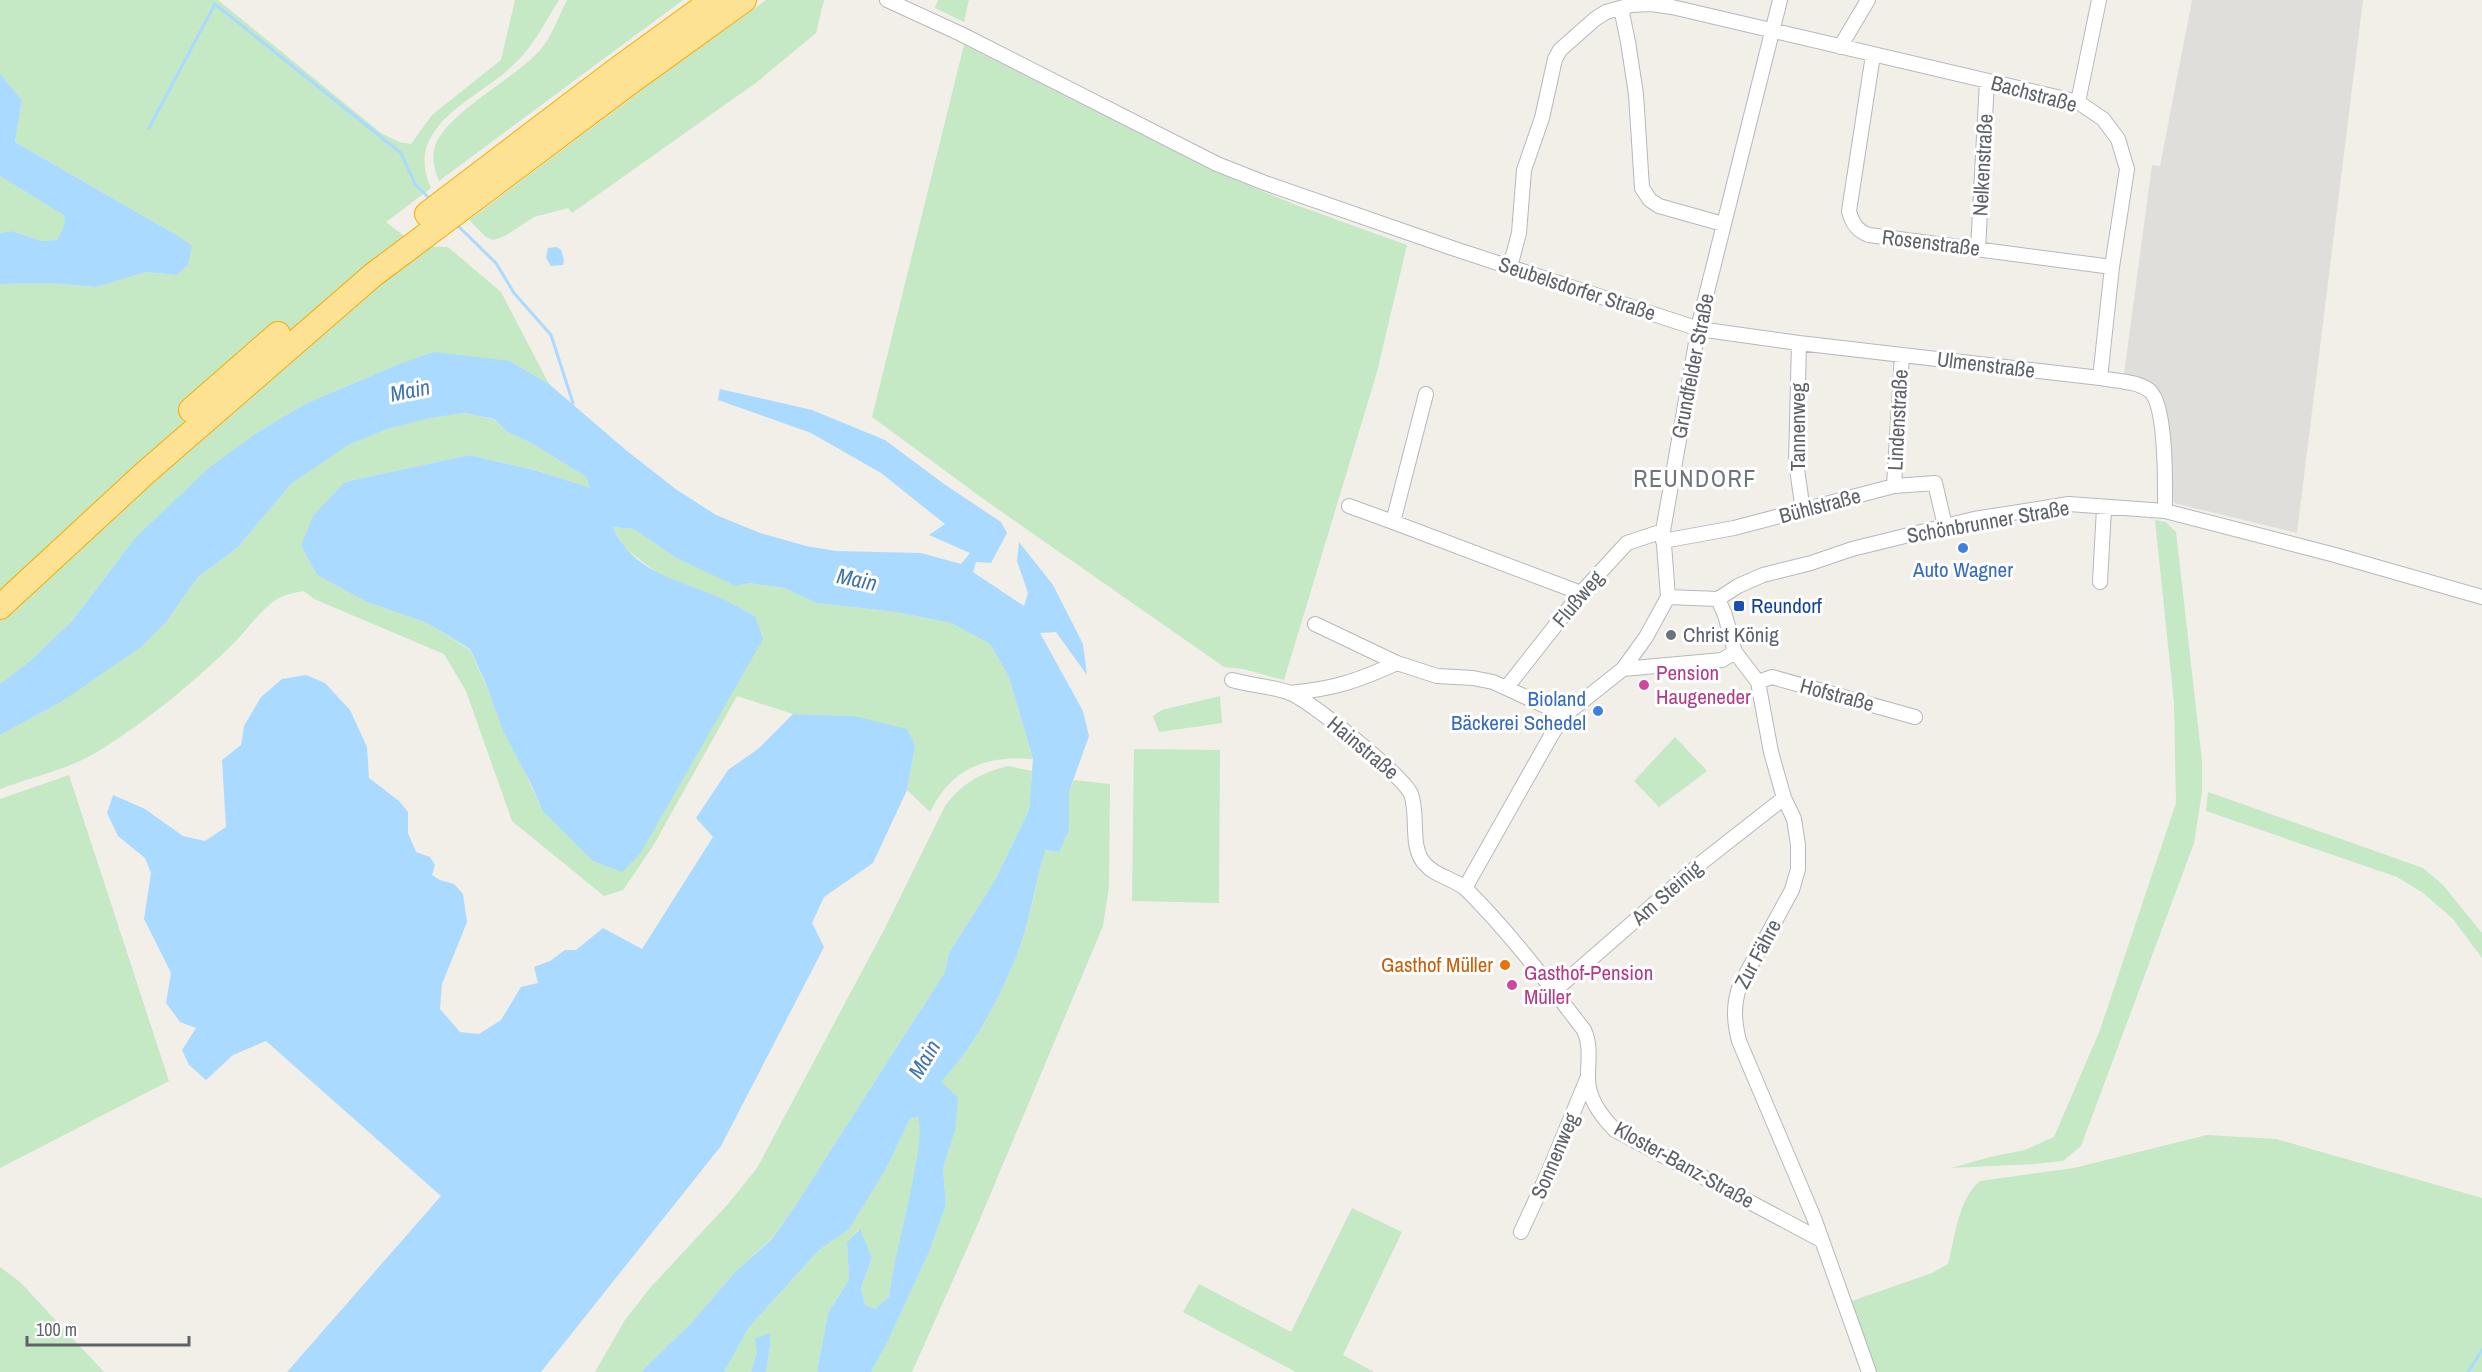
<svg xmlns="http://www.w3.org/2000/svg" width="2482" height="1372" viewBox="0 0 2482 1372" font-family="'Archivo Narrow',sans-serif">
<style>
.industrial{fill:#e0deda}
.green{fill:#c5e8c5}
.water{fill:#aadaff}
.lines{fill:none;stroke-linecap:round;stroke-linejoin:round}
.stream{stroke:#aadaff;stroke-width:3}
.street-casing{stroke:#b5b8bc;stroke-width:16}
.highway-casing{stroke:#f9ab00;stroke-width:26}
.street{stroke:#fff;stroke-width:14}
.highway{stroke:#fde293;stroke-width:24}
.shop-dot{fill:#3f7fe0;stroke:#fff;stroke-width:2}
.transit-dot{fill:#1a4fb4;stroke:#fff;stroke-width:2}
.worship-dot{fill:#6b7280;stroke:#fff;stroke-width:2}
.hotel-dot{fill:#d1479c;stroke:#fff;stroke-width:2}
.food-dot{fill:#e8710a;stroke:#fff;stroke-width:2}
.labels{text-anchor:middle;stroke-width:6;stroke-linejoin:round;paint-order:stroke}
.street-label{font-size:21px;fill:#5f6368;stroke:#fff}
.shop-label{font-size:21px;fill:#366cbe;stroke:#fff}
.transit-label{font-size:21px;fill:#164399;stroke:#fff;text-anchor:start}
.worship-label{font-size:21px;fill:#5b616d;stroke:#fff;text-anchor:start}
.hotel-label{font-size:21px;fill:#b23c85;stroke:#fff;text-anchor:start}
.food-label{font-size:21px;fill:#c56008;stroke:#fff;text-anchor:end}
.water-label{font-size:22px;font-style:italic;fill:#4174aa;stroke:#fff}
.quarter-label{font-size:24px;letter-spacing:1.5px;fill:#70757a;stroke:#fff}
</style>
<rect width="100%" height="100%" fill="#f1efe8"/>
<path class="industrial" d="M 2192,0 L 2363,0 L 2297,533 L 2174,503 L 2160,394 L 2150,383 L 2140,377 L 2124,374 L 2152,165 L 2160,166 Z"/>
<path class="green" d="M 0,0 L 218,0 L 381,133 L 399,142 L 411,144 L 432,115 L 501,60 L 515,0 L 559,0 C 544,24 532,49 510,68 C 474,101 403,127 431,188 L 386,222 L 417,246 L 448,247 L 501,292 L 549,384 L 510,361 L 397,365 L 305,404 L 258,432 L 135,538 L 70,623 L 30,661 L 0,684 L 0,284 L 49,283 L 95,287 L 146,272 L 176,275 L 178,236 L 15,142 L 22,100 L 0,74 Z
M 567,0 L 683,0 L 439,181 C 435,170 432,162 434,150 C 440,116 517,78 541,49 C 552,36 559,15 567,0 Z
M 766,0 L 824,0 L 816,33 L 757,82 L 572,213 L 568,208 L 534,217 L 505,236 L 493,240 L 486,237 L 469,220 L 665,73 Z
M 938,0 L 969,0 L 964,22 L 935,8 Z
M 964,45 L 1211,170 L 1296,205 L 1407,245 L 1377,372 L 1284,680 L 1243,669 L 1224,667 L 989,503 L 872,417 Z
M 0,176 L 65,216 L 64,226 L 57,240 L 41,241 L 12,231 L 0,233 Z
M 463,413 L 493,419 L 506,431 L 533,444 L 586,477 L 591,489 L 539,471 L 469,455 L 345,482 L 301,546 L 317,575 L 367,602 L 427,623 L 470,650 L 542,810 L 755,616 L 718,597 L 661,576 L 625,548 L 613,527 L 634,529 L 676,558 L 736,585 L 749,583 L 784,588 L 816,603 L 896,612 L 951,623 L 990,644 L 1009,677 L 1033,759 C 984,756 953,767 930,812 L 907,790 L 915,746 L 854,716 L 793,714 L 737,696 L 653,846 L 623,890 L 604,896 L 512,821 L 466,691 L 444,654 L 314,599 L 304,591 C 293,593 284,594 274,601 C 259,612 247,630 233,644 C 193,683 149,719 102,749 C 71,769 34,776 0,789 L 0,735 L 61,702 L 168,620 L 198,577 L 237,548 L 291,484 L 347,445 L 387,429 L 429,417 Z
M 2155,520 L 2166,522 L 2176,532 L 2202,761 L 2202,792 L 2194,843 L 2081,1146 L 2063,1161 L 2033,1164 L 1951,1168 L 1990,1157 L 2025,1150 L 2054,1137 L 2100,1030 L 2176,803 L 2174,703 Z
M 1220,696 L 1222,723 L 1159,732 L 1153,716 L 1162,710 Z
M 1675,737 L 1707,771 L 1659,807 L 1634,781 Z
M 1134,749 L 1220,750 L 1219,903 L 1132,901 Z
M 1008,766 L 1032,771 L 1029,810 L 995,880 L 949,953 L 945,972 L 795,1206 L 771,1239 L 737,1270 L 692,1322 L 641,1372 L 595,1372 L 625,1320 L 650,1288 L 728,1204 L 757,1168 L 884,930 L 945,806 C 962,783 981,773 1008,766 Z
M 69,775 L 169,1081 L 0,1168 L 0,799 Z
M 1074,780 L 1110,784 L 1109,886 L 1103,926 L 977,1226 L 912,1372 L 871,1372 L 887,1343 L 929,1252 L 946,1205 L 943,1168 L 955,1131 L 941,1082 C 977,1043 1003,993 1021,944 C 1031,914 1037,881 1044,850 L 1059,852 L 1069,830 L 1069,792 Z
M 2208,792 L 2423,868 L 2443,885 L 2482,933 L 2482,958 L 2452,918 L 2423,893 L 2397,877 L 2206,811 Z
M 919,1117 C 926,1172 897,1242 889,1297 L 875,1309 L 865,1305 L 861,1288 L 872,1258 L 859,1229 L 847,1242 L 849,1280 L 828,1313 L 817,1372 L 766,1372 L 770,1347 L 757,1352 L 751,1372 L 724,1372 L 749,1327 L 819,1250 L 849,1228 L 886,1169 L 910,1119 Z
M 2207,1135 L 2276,1139 L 2482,1198 L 2482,1372 L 1875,1372 L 1849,1302 L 1932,1273 L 1948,1264 C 1955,1238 1958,1199 1980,1181 L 2074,1168 Z
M 1352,1208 L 1402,1232 L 1343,1355 L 1374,1372 L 1296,1372 L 1183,1312 L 1199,1284 L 1291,1332 Z
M 0,1267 L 20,1282 L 104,1372 L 0,1372 Z"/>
<path class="water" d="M 0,74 L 22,100 L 15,142 L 178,236 L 192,246 L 188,265 L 176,275 L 146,272 L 96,287 L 49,283 L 0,284 L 0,233 L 12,231 L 41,241 L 57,240 L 64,226 L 65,216 L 0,176 Z
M 557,247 L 561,250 L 564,260 L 563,265 L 551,266 L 546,258 L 548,248 Z
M 434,352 L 510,361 L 549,384 L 627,451 L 677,490 L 716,515 L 760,533 L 806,546 L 836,551 L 921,553 L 961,564 L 970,553 L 929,535 L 945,524 L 881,473 L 811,433 L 718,400 L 720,389 L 812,410 L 885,440 L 944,484 L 1001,522 L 1007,533 L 991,563 L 976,562 L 973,572 L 1024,606 L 1028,593 L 1017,561 L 1019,542 L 1053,585 L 1083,644 L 1087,675 L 1056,632 L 1040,633 L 1083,711 L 1089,736 L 1069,792 L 1069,830 L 1059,852 L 1045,850 C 1036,881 1031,914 1021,944 C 1003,993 977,1043 941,1082 L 958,1097 L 955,1131 L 943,1168 L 946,1205 L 929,1252 L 887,1343 L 871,1372 L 817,1372 L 828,1313 L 849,1280 L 847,1242 L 860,1229 L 872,1258 L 861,1288 L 865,1305 L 875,1309 L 889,1297 C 895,1254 908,1212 915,1168 C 918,1151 922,1135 918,1117 L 910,1119 L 886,1169 L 849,1229 L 819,1250 L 749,1327 L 724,1372 L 641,1372 L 692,1322 L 737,1270 L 771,1240 L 795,1206 L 945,972 L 949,953 L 995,880 L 1029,810 L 1033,759 L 1009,677 L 990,644 L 951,623 L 896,612 L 816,603 L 784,588 L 749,583 L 736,586 L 676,558 L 634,529 L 613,527 C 633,573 677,579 718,597 C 731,602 743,610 755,616 L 763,639 L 640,854 L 622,872 L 593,861 L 542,810 L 531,784 L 503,730 L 486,684 L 470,649 L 427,623 L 367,602 L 317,575 L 301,546 L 313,516 L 345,482 L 469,455 L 538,471 L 590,488 L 586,477 L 533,444 L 506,431 L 494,419 L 464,413 L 429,418 L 387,429 L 348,445 L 291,484 L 237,548 L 198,577 L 167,621 L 141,647 L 61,702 L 0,735 L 0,684 L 30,661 L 71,622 L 135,538 L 210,467 L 258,432 L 305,404 L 397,365 Z
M 306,675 L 325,683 L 350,710 L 367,747 L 369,778 L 399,801 L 408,812 L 408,833 L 416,852 L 430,857 L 435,865 L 432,875 L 440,880 L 454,884 L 463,894 L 467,922 L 442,984 L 440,1009 L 460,1032 L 479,1034 L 501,1020 L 521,987 L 538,983 L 534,967 L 550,961 L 565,950 L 576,950 L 603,928 L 642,949 L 713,837 L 696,818 L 728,770 L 758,749 L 793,714 L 854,716 L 907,729 L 915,746 L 907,790 L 873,863 L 824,897 L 812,923 L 824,947 L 721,1146 L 541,1372 L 287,1372 L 441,1196 L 266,1041 L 233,1055 L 206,1080 L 189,1065 L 182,1050 L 196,1028 L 180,1022 L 166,1003 L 171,973 L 144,919 L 151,873 L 145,858 L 118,836 L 107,813 L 113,795 L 145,809 L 183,836 L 205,841 L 226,827 L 222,760 L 241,745 L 244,726 L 261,697 L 282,679 Z
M 770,1333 L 770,1347 L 766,1372 L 751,1372 L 757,1352 L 755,1338 Z"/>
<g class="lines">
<path class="stream" d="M 149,128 L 215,4 L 401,153 L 415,184 L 430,199
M 456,224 L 496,263 L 514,293 L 551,335 L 573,403
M 2468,1372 L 2482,1350"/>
<g class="street-casing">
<path id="street" d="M 887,0 L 961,34 L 1217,164 L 1265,183 L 1455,249 L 1699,329 L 1799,343 L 2100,378 C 2115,381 2138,381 2150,391 C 2167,407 2165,487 2165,511
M 1621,8 L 1628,42 L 1636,94 L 1642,188 L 1650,200 L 1659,206 L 1723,224
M 1840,47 L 1868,0
M 1873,55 L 1849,211 C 1852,223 1857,231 1869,235 L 2112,267
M 2078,102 L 2099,0
M 1978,249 L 1987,81
M 1510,267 L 1519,233 L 1524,170 L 1542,118 L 1555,59 L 1560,50 L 1595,19 L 1606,12 L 1631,5 L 1651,4 L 1672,7 L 2078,102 L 2103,119 L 2118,139 L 2127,169 L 2112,267 L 2100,378
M 1799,343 L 1796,462 L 1803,511
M 1426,394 L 1393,522 L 1581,593
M 1894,486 L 1902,355
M 1349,506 L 1393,522
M 1663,541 L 1734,528 L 1894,486 L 1935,483 L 1945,526
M 2100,582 L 2104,508
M 1668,597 L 1718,599 L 1738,586 L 1763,575 L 1811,563 L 1852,549 L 1974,519 L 2069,504 L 2165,511 L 2335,555 L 2482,597
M 1718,599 L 1725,615 L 1735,652 L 1758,682 L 1771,752 L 1784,798 L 1794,819 L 1798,845 L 1798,869 L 1792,890 L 1740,985 C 1733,1005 1734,1021 1739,1041 L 1814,1218 L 1869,1372
M 1315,624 L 1397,663 L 1437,676 L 1473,678 L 1493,682 L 1565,715
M 1623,669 L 1722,660 L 1735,652
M 1232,680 C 1249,685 1276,687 1290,693 C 1311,701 1402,775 1411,794 C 1419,815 1409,847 1425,864 C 1436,877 1456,879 1467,890 C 1510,933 1547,982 1584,1030 C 1591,1045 1588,1060 1588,1076 C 1587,1097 1601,1116 1615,1130 L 1821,1240
M 1758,682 L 1772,677 L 1915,717
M 1507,687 L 1581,593 L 1627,543 L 1663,531
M 1290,693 C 1334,689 1357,681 1397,663
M 1465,888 L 1552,734 L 1565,715 L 1623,669 L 1646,637 L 1668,597 L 1663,531 L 1700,320 L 1780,0
M 1553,992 L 1701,863 L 1784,798
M 1521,1232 L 1549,1171 L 1587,1079"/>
</g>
<g class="highway-casing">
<path id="highway" d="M 427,214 L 615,71 L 713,0
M 191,410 L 278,334
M 0,607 L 145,473 L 373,275 L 629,83 L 744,0"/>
</g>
<use href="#street" class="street"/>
<use href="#highway" class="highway"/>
</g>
<g class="shop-dot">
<circle cx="1963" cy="548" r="6"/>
<circle cx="1598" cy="711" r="6"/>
</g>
<rect class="transit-dot" x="1733" y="600" width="12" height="12" rx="3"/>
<circle class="worship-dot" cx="1671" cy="635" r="6"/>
<g class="hotel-dot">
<circle cx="1644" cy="685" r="6"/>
<circle cx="1512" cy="985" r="6"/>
</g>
<circle class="food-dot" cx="1505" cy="965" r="6"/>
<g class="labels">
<g class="street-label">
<text transform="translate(2034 94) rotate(15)" y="7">Bachstraße</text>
<text transform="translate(1983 165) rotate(-87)" y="7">Nelkenstraße</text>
<text transform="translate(1931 243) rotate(7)" y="7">Rosenstraße</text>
<text transform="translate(1577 289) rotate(18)" y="7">Seubelsdorfer Straße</text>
<text transform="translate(1986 365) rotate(7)" y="7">Ulmenstraße</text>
<text transform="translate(1693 366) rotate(-79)" y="7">Grundfelder Straße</text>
<text transform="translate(1898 420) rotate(-87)" y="7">Lindenstraße</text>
<text transform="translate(1798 427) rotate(-90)" y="7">Tannenweg</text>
<text transform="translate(1820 506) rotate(-15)" y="7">Bühlstraße</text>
<text transform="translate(1988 522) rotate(-10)" y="7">Schönbrunner Straße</text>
<text transform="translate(1578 599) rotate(-50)" y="7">Flußweg</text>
<text transform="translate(1837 695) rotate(15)" y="7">Hofstraße</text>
<text transform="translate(1363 748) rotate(40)" y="7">Hainstraße</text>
<text transform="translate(1667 893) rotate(-41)" y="7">Am Steinig</text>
<text transform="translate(1758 954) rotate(-62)" y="7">Zur Fähre</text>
<text transform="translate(1555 1156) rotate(-67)" y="7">Sonnenweg</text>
<text transform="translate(1684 1165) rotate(29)" y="7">Kloster-Banz-Straße</text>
</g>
<g class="shop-label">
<text x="1963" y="577">Auto Wagner</text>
<text x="1586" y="706" text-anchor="end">Bioland<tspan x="1586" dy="24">Bäckerei Schedel</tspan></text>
</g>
<g class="transit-label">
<text x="1751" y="613">Reundorf</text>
</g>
<g class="worship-label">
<text x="1683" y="642">Christ König</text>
</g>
<g class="hotel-label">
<text x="1656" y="680">Pension<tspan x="1656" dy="24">Haugeneder</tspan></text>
<text x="1524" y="980">Gasthof-Pension<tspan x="1524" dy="24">Müller</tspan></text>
</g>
<g class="food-label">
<text x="1493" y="972">Gasthof Müller</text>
</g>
<g class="water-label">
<text transform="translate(410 390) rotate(-11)" y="8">Main</text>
<text transform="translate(857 579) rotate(12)" y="8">Main</text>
<text transform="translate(924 1059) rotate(-59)" y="8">Main</text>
</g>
<g class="quarter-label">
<text x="1695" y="487">REUNDORF</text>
</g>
</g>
<path d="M27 1336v9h162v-9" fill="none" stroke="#5f6368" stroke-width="3"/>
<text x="36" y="1336" font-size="18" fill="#5f6368" stroke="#ffffff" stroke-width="4.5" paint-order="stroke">100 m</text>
</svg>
